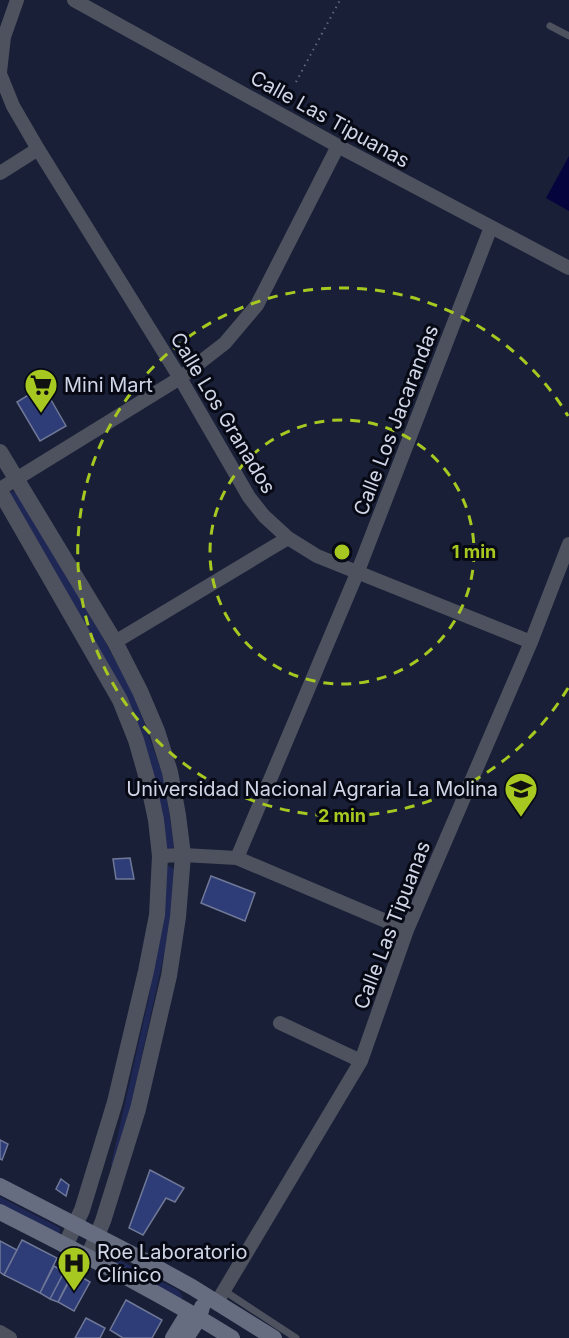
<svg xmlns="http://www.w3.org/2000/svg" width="569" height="1338" viewBox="0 0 569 1338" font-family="Inter,sans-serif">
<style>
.green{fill:#1f2855}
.water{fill:#06043d}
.building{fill:#2e3c78;stroke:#6f7896;stroke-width:1.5}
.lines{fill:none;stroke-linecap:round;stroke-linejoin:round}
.path{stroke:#62687d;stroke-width:2;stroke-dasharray:1.5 4.5;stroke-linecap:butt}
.service{stroke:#4e525e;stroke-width:7}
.minor{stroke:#4e525e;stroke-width:14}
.tertiary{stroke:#4e525e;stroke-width:16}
.secondary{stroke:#676d81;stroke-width:16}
.ring{fill:none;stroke:#a7c820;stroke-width:3;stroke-dasharray:10 8}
.labels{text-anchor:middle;stroke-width:6;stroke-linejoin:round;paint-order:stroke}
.street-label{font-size:20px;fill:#d0d6e7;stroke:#070a14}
.poi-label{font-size:20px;fill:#d0d6e7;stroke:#070a14;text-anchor:start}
.centre{fill:#a7c820;stroke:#070a14;stroke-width:3}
.ring-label{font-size:18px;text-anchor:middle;font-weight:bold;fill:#a7c820;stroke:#070a14;stroke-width:6;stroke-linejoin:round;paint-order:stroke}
</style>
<rect width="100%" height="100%" fill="#191f37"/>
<path class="green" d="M 12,491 L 17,494 L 80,596 L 134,695 L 164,778 L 174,847 L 169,850 L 165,847 L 152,776 L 7,494 Z
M 167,865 L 174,869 L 173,913 L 121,1151 L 117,1164 L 111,1165 L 149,997 Z
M 0,1197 L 60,1228 L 59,1236 L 0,1207 Z
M 115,1258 L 178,1290 L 183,1297 L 178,1301 L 110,1262 Z"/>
<path class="water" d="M 569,156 L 569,211 L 546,198 Z"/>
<path class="building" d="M 43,386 L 66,426 L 40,441 L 17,402 Z
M 130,858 L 134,879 L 116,879 L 113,859 Z
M 211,876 L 255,893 L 245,921 L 201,903 Z
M 0,1140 L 8,1144 L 2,1160 L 0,1159 Z
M 150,1170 L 184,1188 L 175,1202 L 166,1198 L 143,1235 L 129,1228 Z
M 61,1179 L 69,1185 L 66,1196 L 56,1189 Z
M 22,1240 L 57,1258 L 40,1293 L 4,1275 Z
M 0,1241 L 17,1250 L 4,1275 L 0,1272 Z
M 54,1266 L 64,1272 L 50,1299 L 40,1293 Z
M 64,1272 L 72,1276 L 58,1302 L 50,1299 Z
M 73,1272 L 90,1282 L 74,1311 L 58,1302 Z
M 126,1300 L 162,1320 L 152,1338 L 123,1338 L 110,1330 Z
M 86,1318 L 105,1328 L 100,1338 L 75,1338 Z"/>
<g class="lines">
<path class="path" d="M 296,82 L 340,0"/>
<path class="service" d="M 550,26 L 569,36
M 223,1290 L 296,1338"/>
<path class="minor" d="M 74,0 L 338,146 L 569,268
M 0,72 L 4,37 L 17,0
M 0,74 L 13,106 L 38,149 L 180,378 L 249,497 L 264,516 L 288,538 L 317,556 L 531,642
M 0,173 L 38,149
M 0,489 L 180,378 L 225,343 L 257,305 L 338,146
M 115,642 L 288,538
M 160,856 L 183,855 L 237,858 L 407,930
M 237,858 L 358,571 L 491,227
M 280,1023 L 361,1061
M 217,1302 L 361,1061 L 407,930 L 531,642 L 569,544
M 0,1332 L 10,1338"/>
<path class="tertiary" d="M 0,452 L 115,642 L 140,691 L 157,731 L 170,772 L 178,815 L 183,855 L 178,917 L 169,976 L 138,1109 L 103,1221 L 88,1257
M 0,491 L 120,700 L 136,740 L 148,782 L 156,820 L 160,856 L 157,915 L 146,971 L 115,1102 L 82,1210 L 65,1246"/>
<path class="secondary" d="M 0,1186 L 134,1255 L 192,1287 L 274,1338
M 0,1212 C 78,1252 157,1291 232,1338
M 173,1338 L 187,1315
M 186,1338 L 199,1318 L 202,1307"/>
</g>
<g class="ring">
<circle cx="342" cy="552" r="132"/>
<path d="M568 688A264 264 0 1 1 568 416"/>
</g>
<defs>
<g id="supermarket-pin" transform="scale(1.725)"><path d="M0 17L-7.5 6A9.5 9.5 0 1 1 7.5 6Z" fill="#a7c820" stroke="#070a14"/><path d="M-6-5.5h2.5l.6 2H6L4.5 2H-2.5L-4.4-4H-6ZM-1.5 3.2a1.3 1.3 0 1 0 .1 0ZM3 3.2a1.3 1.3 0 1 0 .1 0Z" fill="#111"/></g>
<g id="university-pin" transform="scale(1.725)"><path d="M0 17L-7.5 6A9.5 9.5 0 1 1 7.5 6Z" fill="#a7c820" stroke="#070a14"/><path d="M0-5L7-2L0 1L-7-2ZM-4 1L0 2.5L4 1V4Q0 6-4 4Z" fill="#111"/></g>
<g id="hospital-pin" transform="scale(1.725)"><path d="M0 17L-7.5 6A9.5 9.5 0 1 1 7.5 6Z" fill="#a7c820" stroke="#070a14"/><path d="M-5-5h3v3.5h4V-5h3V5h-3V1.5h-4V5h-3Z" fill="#111"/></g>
</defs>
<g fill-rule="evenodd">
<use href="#supermarket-pin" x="41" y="385"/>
<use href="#university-pin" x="521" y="789"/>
<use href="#hospital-pin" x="74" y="1263"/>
</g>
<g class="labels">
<g class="street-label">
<text transform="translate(330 119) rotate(29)" y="7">Calle Las Tipuanas</text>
<text transform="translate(223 413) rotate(59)" y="7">Calle Los Granados</text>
<text transform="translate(396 420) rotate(-69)" y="7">Calle Los Jacarandas</text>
<text transform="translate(392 925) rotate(-69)" y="7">Calle Las Tipuanas</text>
</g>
<g class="poi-label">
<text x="64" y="392">Mini Mart</text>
<text x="498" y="796" text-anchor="end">Universidad Nacional Agraria La Molina</text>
<text x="97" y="1259">Roe Laboratorio<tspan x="97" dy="23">Clínico</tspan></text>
</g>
</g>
<circle cx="342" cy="552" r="9" class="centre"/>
<g class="ring-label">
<text x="474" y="558">1 min</text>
<text x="342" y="822">2 min</text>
</g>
</svg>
